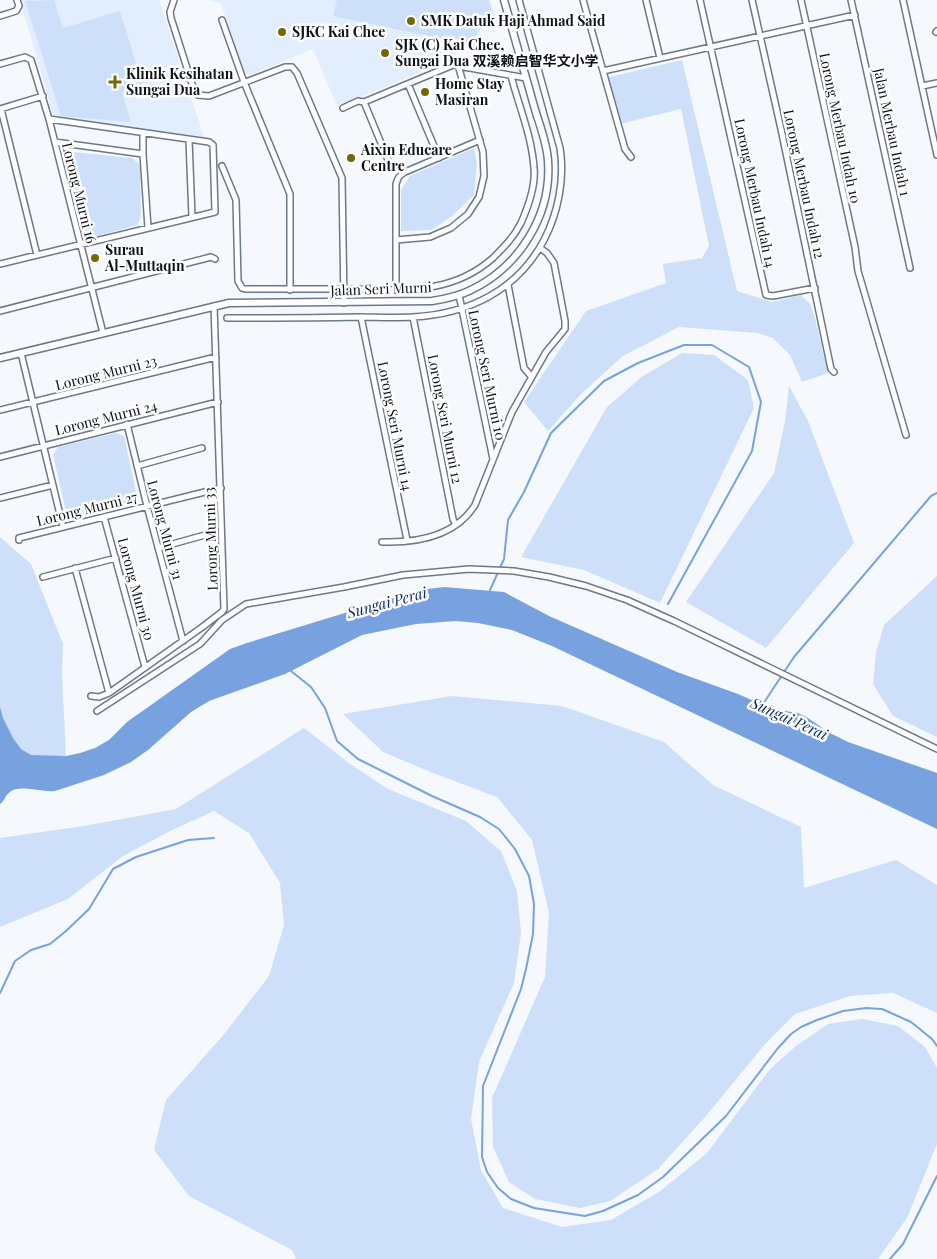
<svg xmlns="http://www.w3.org/2000/svg" width="937" height="1259" viewBox="0 0 937 1259" font-family="'Playfair Display','Noto Sans SC',serif">
<style>
.built{fill:#e2edfe}
.green{fill:#cee0f9}
.water{fill:#77a2df}
.lines{fill:none;stroke-linecap:round;stroke-linejoin:round}
.stream{stroke:#77a2df;stroke-width:2}
.minor-casing{stroke:#6c788b;stroke-width:8}
.tertiary-casing{stroke:#6c788b;stroke-width:9}
.minor{stroke:#fff;stroke-width:5}
.tertiary{stroke:#fff;stroke-width:6}
.poi-dot{fill:#716a02;stroke:#fff;stroke-width:2}
.labels{text-anchor:middle;stroke-width:5;stroke-linejoin:round;paint-order:stroke}
.poi-label{font-size:14px;font-weight:bold;fill:#0e131a;stroke:#fff;text-anchor:start}
.street-label{font-size:14px;fill:#0e131a;stroke:#fff}
.water-label{font-size:15px;font-style:italic;fill:#00285e;stroke:#fff}
</style>
<rect width="100%" height="100%" fill="#f5f8fc"/>
<path class="built" d="M 20,0 L 159,0 L 204,137 L 54,117 Z
M 208,0 L 490,0 L 499,26 L 480,30 L 481,52 L 456,47 L 454,59 L 337,106 L 313,49 L 250,75 L 244,72 L 221,3 Z"/>
<path class="green" d="M 54,0 L 63,28 L 120,11 L 143,86 L 122,93 L 131,122 L 61,116 L 25,1 Z
M 337,0 L 488,0 L 497,23 L 477,29 L 477,46 L 333,16 Z
M 682,60 L 737,291 L 772,302 L 801,295 L 810,304 L 815,318 L 828,373 L 802,382 L 790,355 L 773,338 L 757,333 L 679,327 L 623,356 L 582,393 L 548,431 L 524,402 L 586,311 L 666,283 L 663,264 L 702,258 L 709,246 L 681,109 L 620,124 L 609,77 Z
M 474,148 L 477,164 L 474,195 L 452,216 L 431,230 L 401,231 L 401,190 L 410,176 Z
M 64,151 L 132,158 L 140,165 L 141,217 L 137,225 L 86,239 L 80,235 L 60,155 Z
M 682,353 L 714,355 L 748,380 L 754,408 L 660,603 L 584,570 L 521,557 L 607,407 L 643,376 Z
M 789,386 L 808,421 L 854,543 L 766,648 L 686,602 L 774,473 L 785,421 Z
M 116,433 L 124,436 L 137,496 L 132,503 L 70,518 L 67,516 L 53,455 L 58,447 Z
M 0,537 L 31,564 L 63,644 L 62,674 L 66,756 C 55,756 41,759 31,755 C 13,748 4,724 0,707 Z
M 937,576 L 937,737 L 893,716 L 873,684 L 876,653 L 884,625 Z
M 452,696 L 562,706 L 664,742 L 713,785 L 801,827 L 804,888 L 896,860 L 937,885 L 937,1013 L 893,993 L 850,996 L 795,1014 L 765,1044 L 706,1116 L 658,1169 L 610,1201 L 580,1208 L 535,1199 L 509,1182 L 493,1147 L 492,1098 L 545,977 L 549,913 L 532,840 L 497,797 L 433,773 L 383,752 L 343,714 Z
M 304,728 L 350,764 L 388,789 L 466,821 L 501,851 L 517,891 L 521,933 L 514,983 L 479,1062 L 471,1119 L 481,1170 L 503,1208 L 562,1227 L 611,1220 L 659,1192 L 707,1153 L 770,1069 L 796,1046 L 828,1024 L 862,1019 L 898,1026 L 925,1047 L 937,1068 L 937,1144 L 907,1218 L 878,1259 L 296,1259 L 292,1250 L 189,1196 L 154,1150 L 166,1100 L 225,1033 L 269,976 L 284,925 L 280,883 L 249,833 L 214,811 L 172,830 L 123,856 L 68,899 L 0,927 L 0,838 L 84,826 L 176,809 Z"/>
<path class="water" d="M 444,587 L 504,592 L 549,616 L 677,672 L 738,694 L 772,709 L 798,713 L 808,718 L 830,733 L 848,742 L 937,773 L 937,829 L 552,646 L 512,630 L 478,623 L 456,621 L 416,624 L 362,635 L 285,674 L 209,701 L 191,712 L 148,750 L 131,762 L 104,775 L 55,791 C 43,793 19,784 10,792 C 5,795 5,801 0,804 L 0,707 L 3,718 L 13,738 L 21,749 L 31,755 L 66,756 L 80,753 L 95,748 L 109,740 L 127,722 L 230,649 L 247,643 L 420,590 Z"/>
<g class="lines">
<path class="stream" d="M 490,590 L 504,559 L 508,520 L 524,492 L 551,433 L 604,381 L 638,363 L 684,345 L 712,345 L 749,367 L 761,402 L 752,451 L 668,604
M 291,671 L 311,687 L 325,708 L 337,741 L 358,759 L 432,796 L 480,817 L 499,829 L 515,849 L 529,876 L 534,904 L 533,934 L 526,969 L 521,989 L 483,1086 L 482,1157 L 487,1172 L 498,1188 L 511,1199 L 534,1208 L 585,1216 L 603,1211 L 638,1195 L 663,1177 L 726,1116 L 778,1048 L 791,1034 L 801,1027 L 817,1020 L 843,1011 L 866,1008 L 882,1009 L 911,1022 L 932,1039 L 937,1046
M 761,707 L 794,657 L 931,496 L 937,493
M 0,993 L 15,961 L 31,950 L 50,944 L 66,931 L 89,909 L 113,869 L 136,857 L 188,840 L 214,838
M 890,1259 L 903,1244 L 937,1176"/>
<g class="minor-casing">
<path id="minor" d="M 174,0 L 170,12 L 171,18 L 194,90 L 198,95 L 209,96 L 285,67 L 292,67 L 297,73 L 342,178 L 344,303
M 583,0 L 625,149 L 631,157
M 646,0 L 660,58
M 700,0 L 766,295 L 773,296 L 815,288
M 752,0 L 781,129 L 831,369 L 834,372
M 801,0 L 855,247 L 858,271 L 906,435
M 851,0 L 910,268
M 903,0 L 937,155
M 0,16 L 16,11 L 19,6 L 17,0
M 222,20 L 244,82 L 290,194 L 290,290
M 936,32 L 937,31
M 0,64 L 25,57 L 31,60 L 49,119 L 103,333
M 603,71 L 855,15
M 408,84 L 439,158
M 922,86 L 937,83
M 364,102 L 388,160
M 343,108 L 358,101 L 364,102 L 453,65 L 526,78
M 0,109 L 43,96
M 1,109 L 37,255
M 143,133 L 143,154 L 148,228
M 189,140 L 192,217
M 55,142 L 143,154
M 222,166 L 236,200 L 238,281 L 242,288 L 245,289 C 278,289 311,289 344,289 C 398,289 449,297 493,258 C 504,247 514,237 521,223 C 528,207 536,186 534,168 C 532,137 519,106 511,76
M 396,240 L 430,237 L 451,228 L 468,214 L 479,197 L 484,176 L 483,152 L 458,65
M 0,264 L 215,212 L 213,145 L 209,142 L 49,119
M 508,285 L 524,368 L 531,376
M 396,289 L 396,184 C 398,178 399,175 405,172 L 480,140
M 459,295 L 493,459
M 0,311 L 211,257 L 215,259
M 361,317 L 407,540
M 413,317 L 453,519 L 456,525
M 227,318 C 270,318 313,318 356,317 C 375,317 394,318 413,317 C 468,314 517,291 544,240 C 558,213 565,179 560,148 L 519,0
M 21,353 L 63,527
M 0,410 L 216,357
M 127,424 L 147,506 L 183,641
M 0,457 L 218,402
M 137,466 L 202,448
M 0,498 L 53,485
M 104,517 L 145,667
M 19,540 L 19,538 L 221,488
M 382,542 C 417,543 455,537 475,505 L 512,412 L 546,352 L 565,329 L 565,321 L 554,263 L 547,253 L 540,248
M 158,548 L 205,535
M 75,568 L 109,693
M 43,577 L 116,558
M 91,696 L 99,697 L 109,693 L 201,628 L 222,612 L 224,609 L 214,306
M 97,711 L 200,644 L 222,620 L 246,604 L 344,587 L 403,575 L 469,569 L 514,571 L 549,577 L 586,586 L 627,600 L 674,621 L 937,749"/>
</g>
<g class="tertiary-casing">
<path id="tertiary" d="M 0,358 L 229,303 L 432,301 C 445,299 459,296 471,290 C 519,267 552,215 548,161 C 547,142 539,124 534,106 C 524,70 514,35 504,0"/>
</g>
<use href="#minor" class="minor"/>
<use href="#tertiary" class="tertiary"/>
</g>
<g class="poi-dot">
<circle cx="411" cy="21" r="5"/>
<circle cx="282" cy="32" r="5"/>
<circle cx="385" cy="53" r="5"/>
<path d="M112.5 74.5h5v5h5v5h-5v5h-5v-5h-5v-5h5z"/>
<circle cx="425" cy="92" r="5"/>
<circle cx="351" cy="158" r="5"/>
<circle cx="95" cy="258" r="5"/>
</g>
<g class="labels">
<g class="poi-label">
<text x="421" y="26">SMK Datuk Haji Ahmad Said</text>
<text x="292" y="37">SJKC Kai Chee</text>
<text x="395" y="50">SJK (C) Kai Chee,<tspan x="395" dy="16">Sungai Dua 双溪赖启智华文小学</tspan></text>
<text x="126" y="79">Klinik Kesihatan<tspan x="126" dy="16">Sungai Dua</tspan></text>
<text x="435" y="89">Home Stay<tspan x="435" dy="16">Masiran</tspan></text>
<text x="361" y="155">Aixin Educare<tspan x="361" dy="16">Centre</tspan></text>
<text x="105" y="255">Surau<tspan x="105" dy="16">Al-Muttaqin</tspan></text>
</g>
<g class="street-label">
<text transform="translate(840 128) rotate(78)" y="5">Lorong Merbau Indah 10</text>
<text transform="translate(892 132) rotate(78)" y="5">Jalan Merbau Indah 1</text>
<text transform="translate(804 184) rotate(78)" y="5">Lorong Merbau Indah 12</text>
<text transform="translate(79 193) rotate(76)" y="5">Lorong Murni 16</text>
<text transform="translate(755 193) rotate(78)" y="5">Lorong Merbau Indah 14</text>
<text transform="translate(381 289) rotate(-2)" y="5">Jalan Seri Murni</text>
<text transform="translate(106 373) rotate(-14)" y="5">Lorong Murni 23</text>
<text transform="translate(487 375) rotate(78)" y="5">Lorong Seri Murni 10</text>
<text transform="translate(106 418) rotate(-14)" y="5">Lorong Murni 24</text>
<text transform="translate(445 419) rotate(79)" y="5">Lorong Seri Murni 12</text>
<text transform="translate(395 426) rotate(79)" y="5">Lorong Seri Murni 14</text>
<text transform="translate(87 509) rotate(-14)" y="5">Lorong Murni 27</text>
<text transform="translate(165 530) rotate(75)" y="5">Lorong Murni 31</text>
<text transform="translate(211 539) rotate(-92)" y="5">Lorong Murni 33</text>
<text transform="translate(136 589) rotate(75)" y="5">Lorong Murni 30</text>
</g>
<g class="water-label">
<text transform="translate(387 603) rotate(-15)" y="5">Sungai Perai</text>
<text transform="translate(789 719) rotate(24)" y="5">Sungai Perai</text>
</g>
</g>
</svg>
